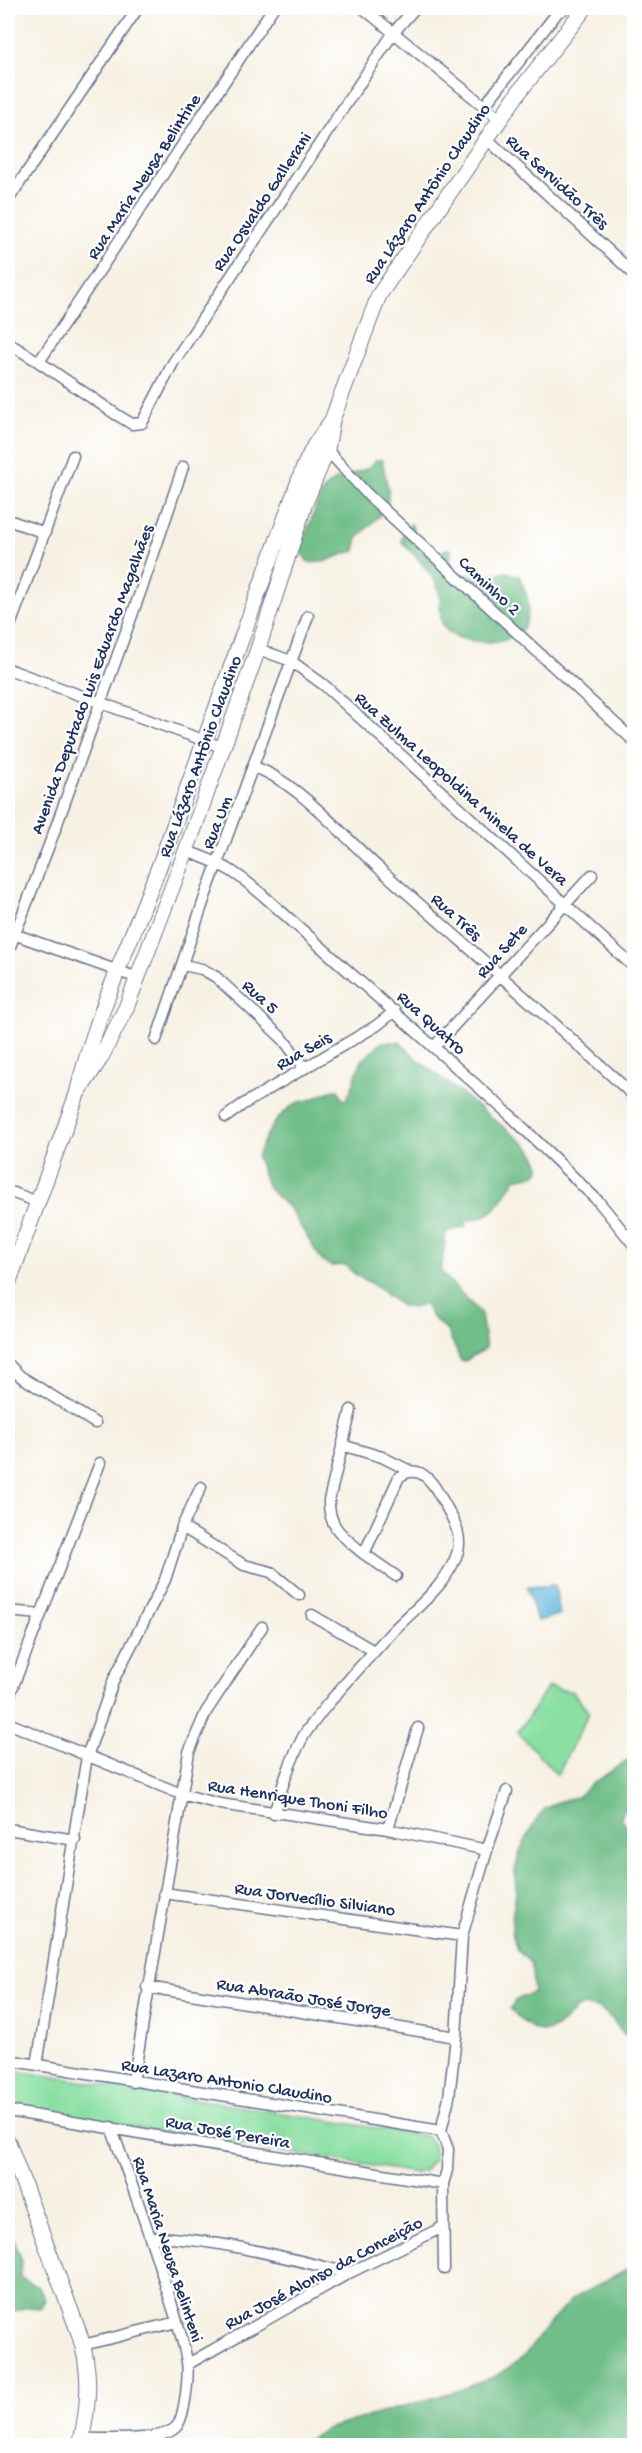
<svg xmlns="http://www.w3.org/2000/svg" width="642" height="2453" viewBox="0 0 642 2453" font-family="'Gochi Hand',sans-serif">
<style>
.green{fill:#8adfa2;stroke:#528780;stroke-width:1.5}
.forest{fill:#6fbe88;stroke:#457673;stroke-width:1.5}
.water{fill:#58b4d6;stroke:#3a729a;stroke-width:1.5}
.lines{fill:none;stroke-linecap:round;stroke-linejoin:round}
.street-casing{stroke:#68738d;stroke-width:13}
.secondary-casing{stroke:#68738d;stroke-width:17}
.street{stroke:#fff;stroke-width:10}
.secondary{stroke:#fff;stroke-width:15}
.labels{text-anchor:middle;stroke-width:4.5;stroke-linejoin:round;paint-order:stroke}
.street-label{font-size:18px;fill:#1b2f5e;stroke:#fff}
</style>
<rect width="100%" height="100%" fill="#fff"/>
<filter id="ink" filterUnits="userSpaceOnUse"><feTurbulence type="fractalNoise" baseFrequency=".0167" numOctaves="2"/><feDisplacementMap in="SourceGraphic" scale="12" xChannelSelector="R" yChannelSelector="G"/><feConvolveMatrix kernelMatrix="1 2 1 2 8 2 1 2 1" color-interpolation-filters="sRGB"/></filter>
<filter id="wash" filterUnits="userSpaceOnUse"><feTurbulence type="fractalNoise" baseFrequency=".008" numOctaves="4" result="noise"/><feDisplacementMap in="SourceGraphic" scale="24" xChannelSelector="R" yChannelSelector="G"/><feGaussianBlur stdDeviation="1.35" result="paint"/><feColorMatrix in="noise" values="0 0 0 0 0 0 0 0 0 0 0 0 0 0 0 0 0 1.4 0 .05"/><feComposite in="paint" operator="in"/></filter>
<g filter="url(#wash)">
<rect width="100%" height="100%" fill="#f7f1e3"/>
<path class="green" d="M 548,1687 L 573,1692 L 589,1713 L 557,1775 L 518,1732 Z
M 11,2070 L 426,2136 L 433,2144 L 434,2159 L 425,2170 L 416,2173 L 8,2107 L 8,2071 Z"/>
<path class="forest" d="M 376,460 L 382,460 L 388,489 L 388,500 L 379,516 L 358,537 L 355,551 C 338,553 325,567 307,561 L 302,553 L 302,544 C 308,531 318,496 326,487 C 339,473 367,475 376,460 Z
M 411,524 L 423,552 L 428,558 L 447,549 L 451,550 L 450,571 L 452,574 L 487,576 L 507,572 L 519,576 C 528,597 532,606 524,628 C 518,631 510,638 505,640 C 489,645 447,642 442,622 C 438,609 443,594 435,581 C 427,567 413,554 402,542 L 403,533 Z
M 382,1042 L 400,1042 L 417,1059 L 529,1147 C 547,1172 544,1174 515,1179 C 500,1203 495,1218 465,1221 L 467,1226 L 446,1232 L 441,1272 L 481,1314 L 486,1348 L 465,1361 L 461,1361 L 448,1332 L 431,1316 L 425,1304 L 412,1308 L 400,1305 L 371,1283 L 357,1276 L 345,1265 L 331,1266 L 322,1261 L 290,1209 L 268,1188 L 257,1157 C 265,1136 275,1117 295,1104 C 300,1101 307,1101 313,1099 C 323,1095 328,1090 339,1090 L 342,1099 L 346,1100 L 351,1090 L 361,1062 Z
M 628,1760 L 634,1761 L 634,1812 L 627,1807 L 623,1811 L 621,1819 L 633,1839 L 634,1856 L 634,1994 L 628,1997 L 634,2005 L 634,2042 C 611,2026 611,2002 577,2007 C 552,2039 536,2039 510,2008 L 516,2000 L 534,1992 L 531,1963 L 517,1950 L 512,1932 L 512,1919 L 516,1891 L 515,1870 L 520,1851 L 535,1822 L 545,1809 L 557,1802 L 577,1797 L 590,1785 Z
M 8,2198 L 11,2233 L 21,2258 L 20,2277 L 39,2288 L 45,2300 L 40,2308 C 27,2306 19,2308 8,2315 Z
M 634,2265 L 634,2445 L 302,2445 L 301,2444 L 329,2428 L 460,2390 L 496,2376 L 525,2356 L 546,2327 L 572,2299 Z"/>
<path class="water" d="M 555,1585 L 560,1615 L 537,1621 L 527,1587 Z"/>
</g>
<g filter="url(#ink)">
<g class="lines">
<g class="street-casing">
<path id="street" d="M 363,8 L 500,119
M 485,105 L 561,8
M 486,138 L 634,274
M 8,200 L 138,8
M 8,343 L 39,362 L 117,415 L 132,424 L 142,423 L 173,363 L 394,32 L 415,8
M 39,362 L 273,8
M 327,450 L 367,494 L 634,741
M 8,520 L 45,533
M 8,631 L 73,456
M 258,649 L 291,661 L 324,685 L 634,967
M 8,669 L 222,747
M 254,767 C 298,782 345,838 380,869 C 465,945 551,1019 634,1096
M 186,851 C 224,864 236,872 266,898 L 511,1116 L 599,1202 L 634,1245
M 8,932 L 138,978
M 8,952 L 53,835 L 145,579 L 183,467
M 183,965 L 202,969 L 216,977 L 283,1039 L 305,1068
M 156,1040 L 206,894 L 308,616
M 434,1047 L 592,875
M 226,1117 L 242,1105 L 376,1026 L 395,1011
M 8,1191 L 38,1202
M 8,1364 L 20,1376 L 95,1423
M 351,1410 L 329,1500 C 328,1528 344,1537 364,1554
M 342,1445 L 382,1457 L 410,1471
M 182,1527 L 244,1565 L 271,1572 L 299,1595
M 8,1611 L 40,1614
M 312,1615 L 374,1651
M 8,1699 L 100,1463
M 8,1723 L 181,1794 L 220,1804 L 388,1829 L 487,1850
M 274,1814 C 282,1787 290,1761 303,1737 C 308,1728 316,1720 322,1711 C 344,1684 368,1658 392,1632 C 415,1608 448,1585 458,1551 C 463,1532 449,1512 440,1496 C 431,1479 418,1463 399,1477 L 364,1554 L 396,1576
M 8,1829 L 75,1840
M 388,1829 L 418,1728
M 164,1893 L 462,1936
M 147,1987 L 456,2037
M 8,2060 L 441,2131
M 37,2065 L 87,1756 L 114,1679 L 165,1580 L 182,1527 L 201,1487
M 133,2082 L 189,1752 L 206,1712 L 262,1627
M 8,2111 L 443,2184
M 151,2237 C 219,2239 283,2257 349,2273
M 444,2269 L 443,2184 L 447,2170 L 448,2149 L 441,2131 L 449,2097 L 456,2037 L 462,1936 L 487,1850 L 507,1791
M 83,2345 L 177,2322
M 188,2364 L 349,2273 L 443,2227
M 81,2439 C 104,2438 158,2443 175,2428 C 185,2420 189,2375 187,2362 C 183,2337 174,2312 166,2287 C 150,2233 130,2180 111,2127"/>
</g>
<g class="secondary-casing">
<path id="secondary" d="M 561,8 L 562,8
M 77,1094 L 100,1059 L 126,1008 L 186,851 L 258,649 L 305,503 L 327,450 L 332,420 L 379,295 L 519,92 L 585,8
M 8,1284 L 77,1094 C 96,1012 134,935 163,856 C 210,726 256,597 304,467 L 314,446 L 330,423
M 8,2142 L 79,2333 C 92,2372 89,2406 80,2446"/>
</g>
<use href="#street" class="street"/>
<use href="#secondary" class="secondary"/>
</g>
</g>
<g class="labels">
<g class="street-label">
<text transform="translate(143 176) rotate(-57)" y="6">Rua Maria Neusa Belintine</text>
<text transform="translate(558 181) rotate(42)" y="6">Rua Servidão Três</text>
<text transform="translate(426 193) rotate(-56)" y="6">Rua Lázaro Antônio Claudino</text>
<text transform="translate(261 201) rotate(-56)" y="6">Rua Osvaldo Gallerani</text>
<text transform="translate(490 585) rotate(43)" y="6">Caminho 2</text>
<text transform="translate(91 679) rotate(-70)" y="6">Avenida Deputado Luis Eduardo Magalhães</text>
<text transform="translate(199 756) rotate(-70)" y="6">Rua Lázaro Antônio Claudino</text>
<text transform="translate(462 788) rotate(42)" y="6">Rua Zulma Leopoldina Minela de Vera</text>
<text transform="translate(216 822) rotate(-69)" y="6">Rua Um</text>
<text transform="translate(457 916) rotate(42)" y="6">Rua Três</text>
<text transform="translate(501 950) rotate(-48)" y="6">Rua Sete</text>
<text transform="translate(261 996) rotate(42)" y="6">Rua 5</text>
<text transform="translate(432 1022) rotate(42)" y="6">Rua Quatro</text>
<text transform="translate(303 1050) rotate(-30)" y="6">Rua Seis</text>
<text transform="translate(298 1798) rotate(9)" y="6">Rua Henrique Thoni Filho</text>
<text transform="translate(315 1898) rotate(8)" y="6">Rua Jorvecílio Silviano</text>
<text transform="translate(304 1996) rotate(9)" y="6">Rua Abraão José Jorge</text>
<text transform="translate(227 2080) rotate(9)" y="6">Rua Lazaro Antonio Claudino</text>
<text transform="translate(228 2131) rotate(10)" y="6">Rua José Pereira</text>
<text transform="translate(169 2249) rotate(72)" y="6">Rua Maria Neusa Belinteni</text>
<text transform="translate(323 2272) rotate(-28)" y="6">Rua José Alonso da Conceição</text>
</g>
</g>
<rect width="642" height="2453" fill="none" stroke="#fff" stroke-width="30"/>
</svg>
